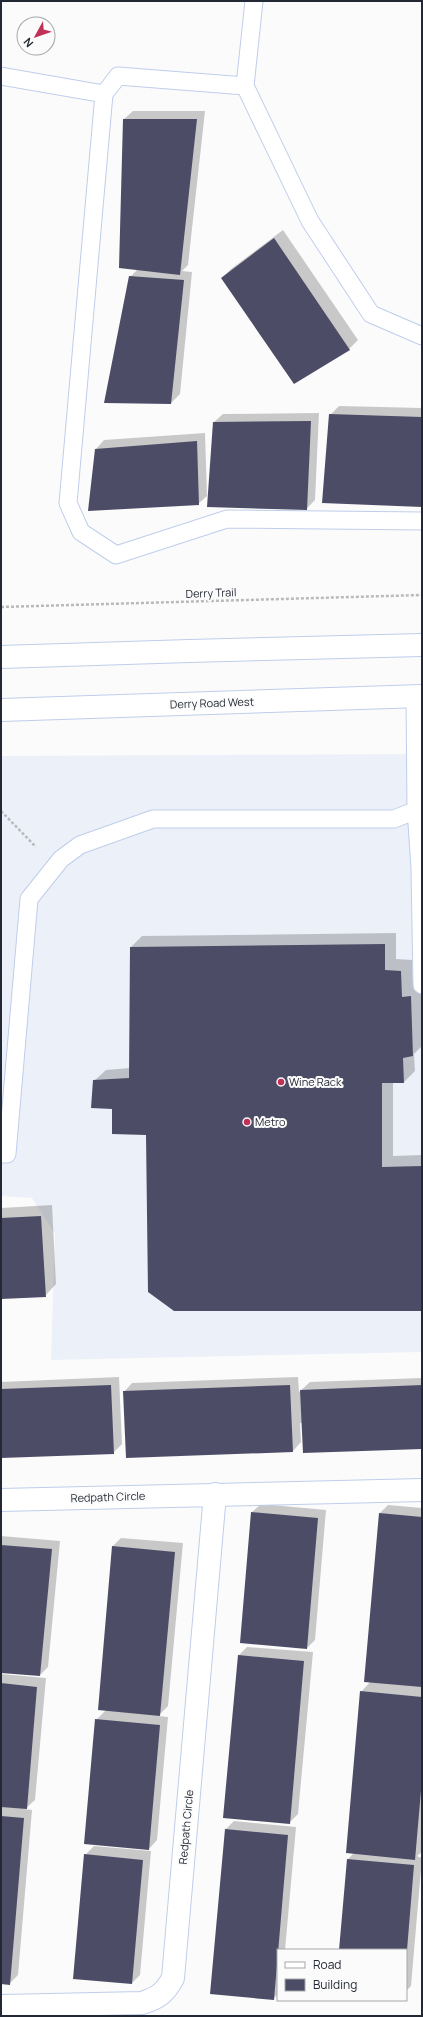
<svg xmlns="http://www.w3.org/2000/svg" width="423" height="2017" viewBox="0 0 423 2017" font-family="Manrope,sans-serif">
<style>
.built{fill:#ecf0f8}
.shadow{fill:#0003}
.building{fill:#4d4c67}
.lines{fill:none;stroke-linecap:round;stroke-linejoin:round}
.service-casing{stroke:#bfceeb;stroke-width:19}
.minor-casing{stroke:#bfceeb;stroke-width:24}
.secondary-casing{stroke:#bfceeb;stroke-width:24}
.path{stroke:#b8babd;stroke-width:2.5;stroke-dasharray:3 2;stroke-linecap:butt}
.service{stroke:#fff;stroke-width:17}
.minor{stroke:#fff;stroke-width:22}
.secondary{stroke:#fff;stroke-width:22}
.poi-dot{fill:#c03057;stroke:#fbfbfb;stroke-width:1.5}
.labels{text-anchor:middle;stroke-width:4;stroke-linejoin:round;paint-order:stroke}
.street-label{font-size:11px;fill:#232934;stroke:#fbfbfb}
.poi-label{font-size:11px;fill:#232934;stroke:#fbfbfb;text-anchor:start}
</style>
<rect width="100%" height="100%" fill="#fbfbfb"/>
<path class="built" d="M 422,754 L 422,1352 L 51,1360 L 55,1234 L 32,1198 L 1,1196 L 1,756 Z"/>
<path class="shadow" d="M 133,111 L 205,111 L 188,265 L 182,271 L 192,272 L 180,394 L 171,403 L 130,277 L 138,269 L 124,119 Z
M 283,230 L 358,340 L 349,349 L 222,278 L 231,269 Z
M 339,406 L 422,408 L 422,506 L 330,415 Z
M 319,413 L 315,500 L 306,509 L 214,422 L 223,414 Z
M 205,433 L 207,496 L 198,504 L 96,449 L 104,440 Z
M 396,933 L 396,959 L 412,960 L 413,986 L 422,985 L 422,1046 L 414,1054 L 415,1071 L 404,1082 L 393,1082 L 393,1156 L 422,1155 L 422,1310 L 147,1134 L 113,1108 L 94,1081 L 106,1070 L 130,1068 L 131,947 L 142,936 Z
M 52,1205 L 56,1284 L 45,1296 L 1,1298 L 1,1208 Z
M 119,1377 L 122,1444 L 113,1453 L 1,1457 L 1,1382 Z
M 298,1377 L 299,1392 L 310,1382 L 422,1378 L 422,1448 L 302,1423 L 300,1423 L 301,1442 L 293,1451 L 124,1392 L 132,1383 Z
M 261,1504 L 326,1510 L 315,1640 L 307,1648 L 252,1512 Z
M 388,1505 L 422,1508 L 422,1852 L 417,1856 L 422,1858 L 411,1986 L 406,1991 L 406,1950 L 340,1950 L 348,1859 L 354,1853 L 361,1692 L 371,1681 L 380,1513 Z
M 1,1536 L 60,1541 L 48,1667 L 40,1675 L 1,1672 Z
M 121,1538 L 183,1543 L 168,1706 L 158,1716 L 168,1717 L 157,1840 L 149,1849 L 96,1720 L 106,1710 L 113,1546 Z
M 247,1647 L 313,1652 L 298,1814 L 289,1823 L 239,1655 Z
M 1,1674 L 46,1678 L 35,1800 L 25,1809 L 32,1810 L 18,1975 L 9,1984 L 1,1983 Z
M 234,1821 L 296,1827 L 285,1950 L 278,1950 L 278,1994 L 273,1999 L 226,1829 Z
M 94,1846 L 151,1851 L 140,1975 L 132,1983 L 85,1855 Z"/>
<path class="building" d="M 123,119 L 197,119 L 180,275 L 119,268 Z
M 274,238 L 350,350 L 294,384 L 221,278 Z
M 129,276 L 184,280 L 171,404 L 104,403 Z
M 329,414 L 422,417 L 422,507 L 322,503 Z
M 311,421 L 307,510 L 207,507 L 213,422 Z
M 197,441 L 199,505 L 88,511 L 95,449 Z
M 385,944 L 385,970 L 401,971 L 402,997 L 411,996 L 413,1056 L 403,1058 L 404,1083 L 382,1083 L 382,1167 L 422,1166 L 422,1311 L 174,1311 L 148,1292 L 146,1135 L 112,1134 L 112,1109 L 91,1108 L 93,1080 L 129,1078 L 130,947 Z
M 41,1216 L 46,1297 L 1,1299 L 1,1218 Z
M 111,1385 L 114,1454 L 1,1458 L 1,1389 Z
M 290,1385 L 293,1452 L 126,1458 L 123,1391 Z
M 422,1385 L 422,1449 L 303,1453 L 300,1390 Z
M 251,1512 L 318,1518 L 307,1649 L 240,1643 Z
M 379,1513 L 422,1517 L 422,1687 L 364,1682 Z
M 1,1545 L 52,1549 L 40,1676 L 1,1673 Z
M 112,1546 L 175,1552 L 160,1716 L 98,1710 Z
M 238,1655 L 304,1661 L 290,1824 L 223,1818 Z
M 1,1683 L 37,1687 L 27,1809 L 1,1807 Z
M 360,1691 L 422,1697 L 422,1779 L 415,1860 L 346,1853 Z
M 95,1719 L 160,1725 L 149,1850 L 84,1844 Z
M 1,1816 L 24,1818 L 10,1985 L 1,1984 Z
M 225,1829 L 288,1835 L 274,2000 L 210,1994 Z
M 84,1854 L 143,1860 L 132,1984 L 73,1979 Z
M 347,1859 L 414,1865 L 407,1950 L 339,1950 Z"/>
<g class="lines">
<g class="service-casing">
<path id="service" d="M 254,1 L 245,86 L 310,221 L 371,314 L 422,336
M 1,76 L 104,94
M 245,86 L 118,76 L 104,94 L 68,503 L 81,532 L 116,555 L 227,519 L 422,521
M 415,696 L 416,809 L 420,868 L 422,985
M 1,1154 L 7,1154 L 29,899 L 61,859 L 80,845 L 153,819 L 394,819 L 422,808"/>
</g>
<g class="minor-casing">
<path id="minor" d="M 1,1500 L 422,1490
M 1,2006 L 142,2003 C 158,1998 165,1993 173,1978 L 215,1494"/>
</g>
<g class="secondary-casing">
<path id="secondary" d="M 1,657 L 189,651 L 422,645
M 1,710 L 422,696"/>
</g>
<path class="path" d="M 1,607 L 422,595
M 1,811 L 36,847"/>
<use href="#service" class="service"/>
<use href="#minor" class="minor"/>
<use href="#secondary" class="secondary"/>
</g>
<g class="poi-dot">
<circle cx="281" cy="1082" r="4"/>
<circle cx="247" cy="1122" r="4"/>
</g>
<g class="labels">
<g class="street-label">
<text transform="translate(211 593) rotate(-2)" y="4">Derry Trail</text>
<text transform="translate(212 703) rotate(-2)" y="4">Derry Road West</text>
<text transform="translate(108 1497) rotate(-2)" y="4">Redpath Circle</text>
<text transform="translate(186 1827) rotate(-85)" y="4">Redpath Circle</text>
</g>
<g class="poi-label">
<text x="289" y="1086">Wine Rack</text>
<text x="255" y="1126">Metro</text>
</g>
</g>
<rect width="423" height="2017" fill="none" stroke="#232934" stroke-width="4"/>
<rect x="277" y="1949" width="130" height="52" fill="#fbfbfb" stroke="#a5a7ab"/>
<rect x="285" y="1962" width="20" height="6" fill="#ffffff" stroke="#a5a7ab"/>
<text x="313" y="1969" font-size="12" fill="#232934">Road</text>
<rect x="285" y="1979" width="20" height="12" fill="#4d4c67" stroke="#a5a7ab"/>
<text x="313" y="1989" font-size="12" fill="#232934">Building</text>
<g transform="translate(36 36) rotate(230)"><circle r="19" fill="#fbfbfb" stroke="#a5a7ab"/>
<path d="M0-3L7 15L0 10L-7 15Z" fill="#c03057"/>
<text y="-6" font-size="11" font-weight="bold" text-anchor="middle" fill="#232934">N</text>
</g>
</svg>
